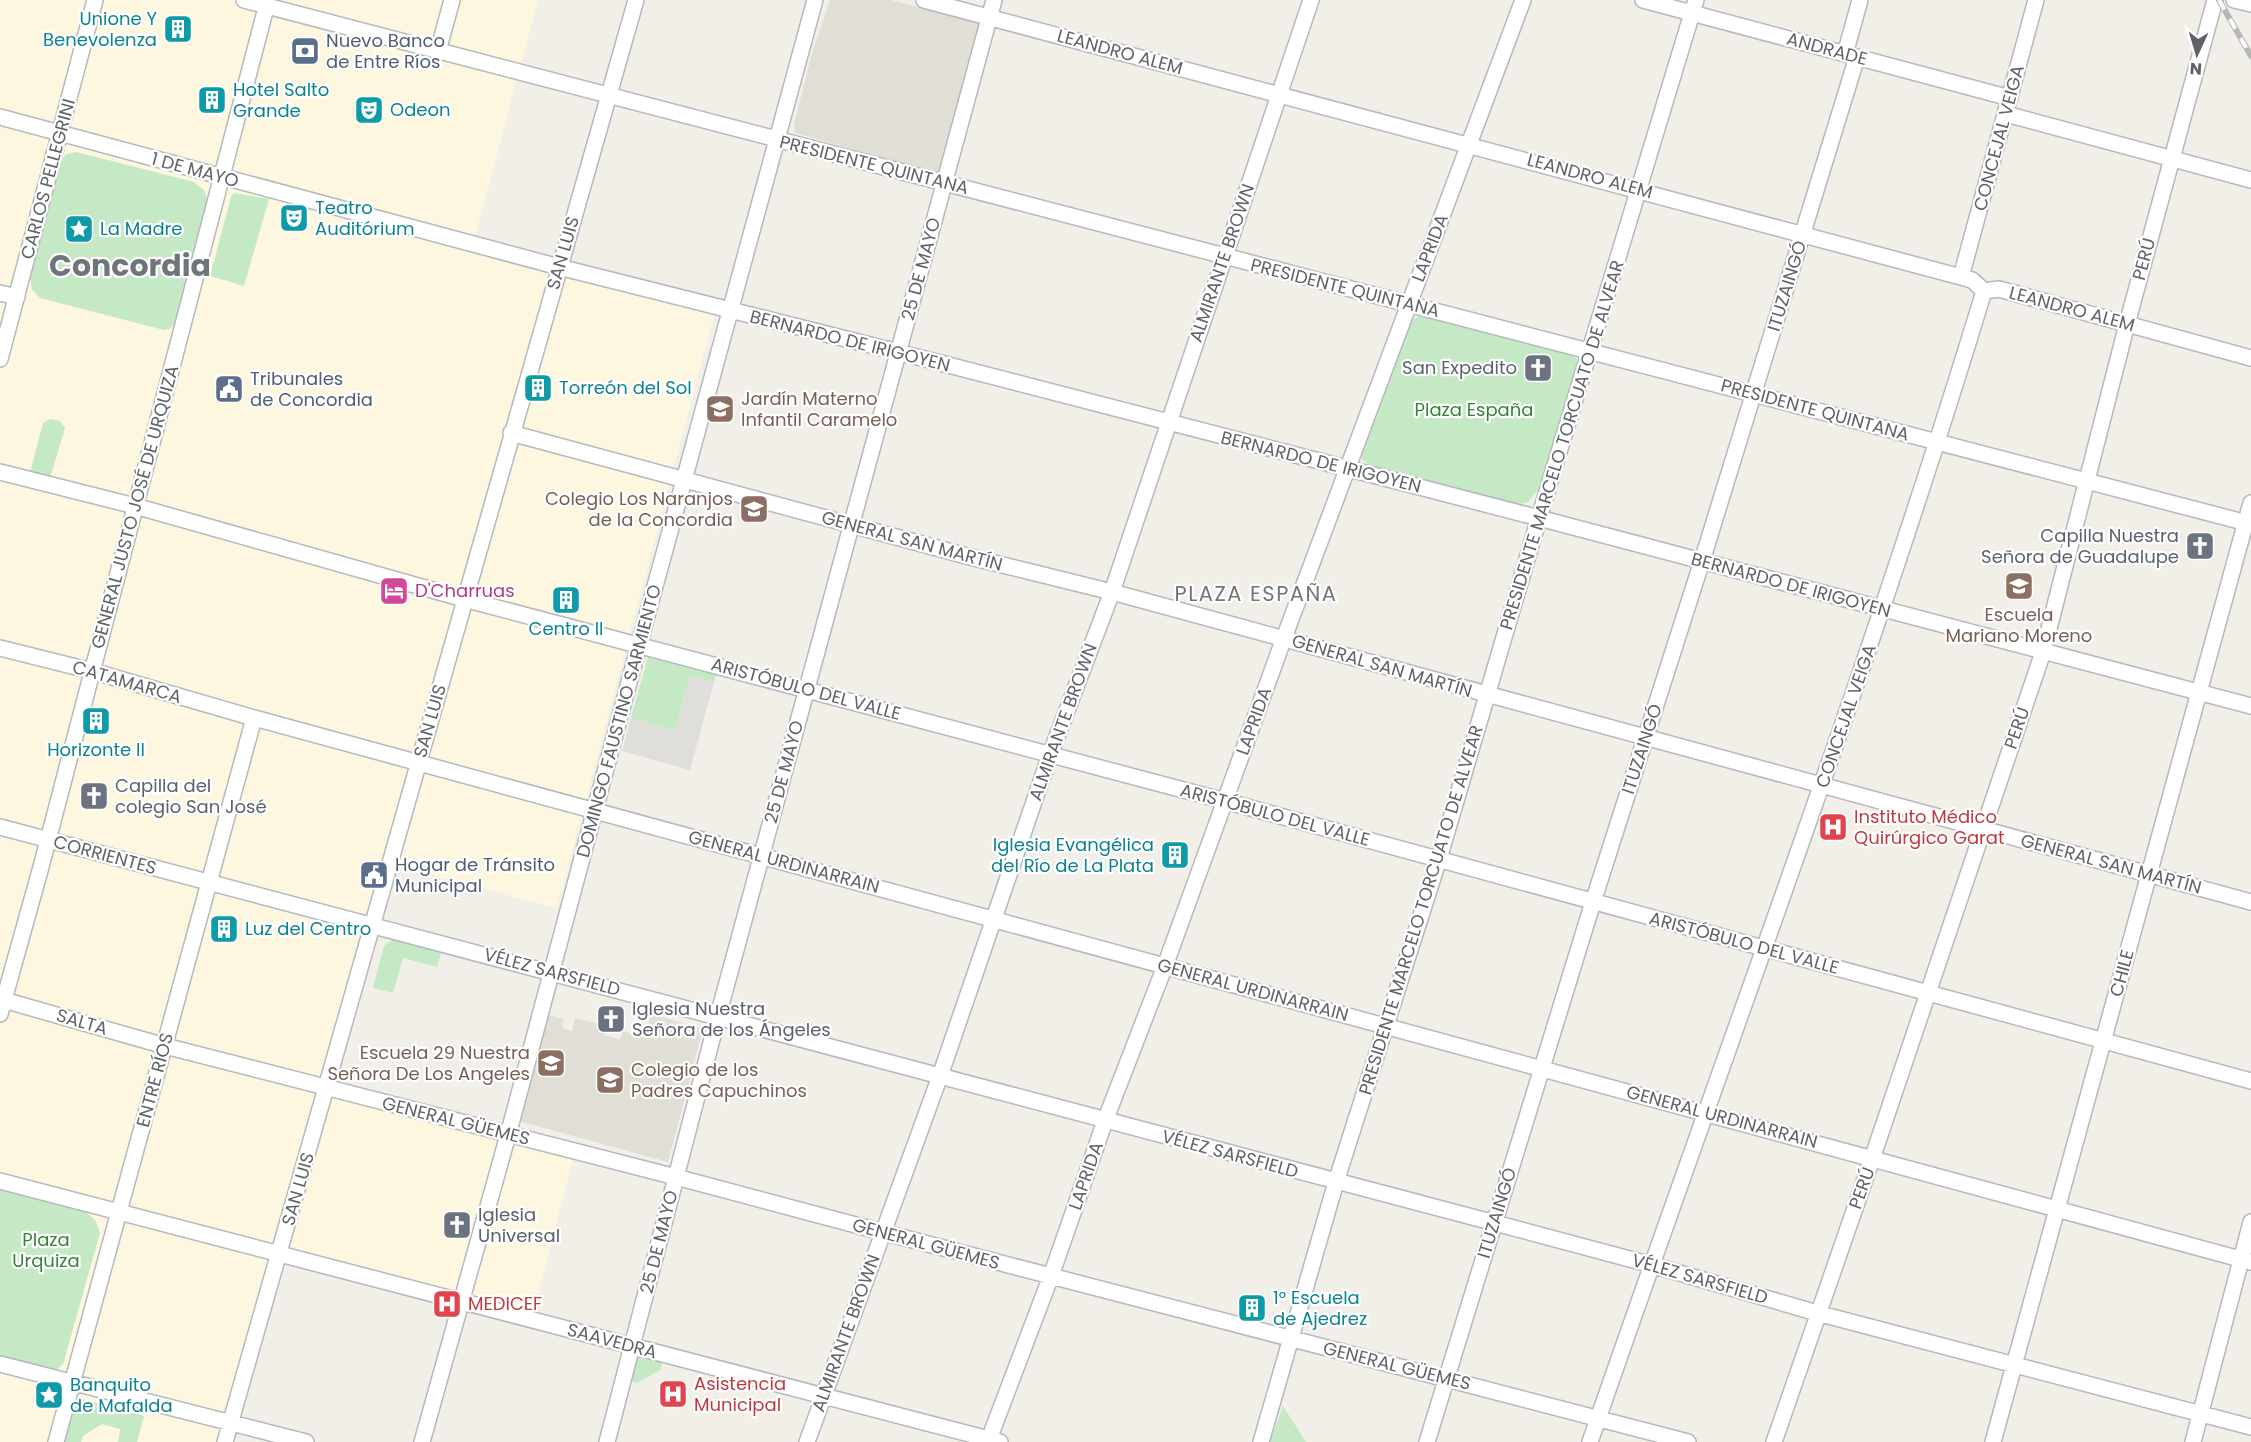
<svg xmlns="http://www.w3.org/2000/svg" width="2251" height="1442" viewBox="0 0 2251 1442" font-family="Poppins,sans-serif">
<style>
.commercial{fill:#fef7e0}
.industrial{fill:#e0deda}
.education{fill:#e1ded6}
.green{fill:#c5e8c5}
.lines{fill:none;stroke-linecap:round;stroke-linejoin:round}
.minor-casing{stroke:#b5b8bc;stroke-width:18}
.minor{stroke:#fff;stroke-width:15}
.rail-casing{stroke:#b6b7b8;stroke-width:6}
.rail{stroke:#fff;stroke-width:4;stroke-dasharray:11;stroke-linecap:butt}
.labels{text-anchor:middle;stroke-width:4.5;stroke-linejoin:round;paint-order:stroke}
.culture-label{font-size:18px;fill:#0d838f;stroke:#fff;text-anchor:start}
.service-label{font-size:18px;fill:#4e5e75;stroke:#fff;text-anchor:start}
.street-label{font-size:18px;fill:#5f6368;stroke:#fff}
.worship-label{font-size:18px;fill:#5b616d;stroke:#fff;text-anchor:start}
.education-label{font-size:18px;fill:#785e54;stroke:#fff;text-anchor:start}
.park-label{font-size:18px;fill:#348238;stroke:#fff}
.hotel-label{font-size:18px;fill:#b23c85;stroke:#fff;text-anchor:start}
.health-label{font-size:18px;fill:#be3a42;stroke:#fff;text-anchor:start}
.quarter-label{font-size:21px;letter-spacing:1.5px;fill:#70757a;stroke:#fff}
.town-label{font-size:30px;font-weight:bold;fill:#70757a;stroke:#fff}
</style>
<rect width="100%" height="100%" fill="#f1efe8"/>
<path class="commercial" d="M 0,0 L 538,0 L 472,248 L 715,312 L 557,908 L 394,865 L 333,1096 L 573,1159 L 530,1325 L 271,1257 L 222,1442 L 0,1442 Z"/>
<path class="industrial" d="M 690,676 L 714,682 L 690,770 L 622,751 L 631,718 L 675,730 Z"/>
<path class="education" d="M 830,0 L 891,0 L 978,23 L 980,30 L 942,170 L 939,174 L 795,133 L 794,124 L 811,57 Z
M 651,1014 L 703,1029 L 668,1162 L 519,1121 L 548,1015 L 564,1019 L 562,1028 L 572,1031 L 575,1018 L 606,1026 L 604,1035 L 620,1039 L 623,1031 L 645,1038 Z"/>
<path class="green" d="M 77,152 L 194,182 L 204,190 L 208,202 L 175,324 L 170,329 L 164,330 L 40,298 L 32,290 L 30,277 L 60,162 L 66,154 Z
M 234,193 L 269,199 L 244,286 L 210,276 L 231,197 Z
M 1419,316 L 1444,317 L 1567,348 L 1577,359 L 1574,375 L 1540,487 L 1528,502 L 1513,505 L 1373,468 L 1362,459 L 1362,443 L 1407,324 Z
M 50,419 L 60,421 L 65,428 L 50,478 L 30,473 L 43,423 Z
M 651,655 L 717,672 L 714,682 L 690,676 L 675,730 L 631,718 L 648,657 Z
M 392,940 L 441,953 L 437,967 L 403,958 L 393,993 L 373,988 L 384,946 Z
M 0,1190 L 85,1211 L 96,1221 L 100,1233 L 63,1364 L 56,1370 L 44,1370 L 0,1358 Z
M 635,1352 L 663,1361 L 660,1370 L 637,1383 L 626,1379 Z
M 78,1398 L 144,1416 L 137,1442 L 118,1442 L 120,1429 L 102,1424 L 83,1436 L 81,1442 L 59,1442 L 70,1405 Z
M 1283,1406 L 1306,1442 L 1270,1442 Z"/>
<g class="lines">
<g class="minor-casing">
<path id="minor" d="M 244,0 L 2251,524
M 924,0 L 1961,277 L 1972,280 L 1984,291 L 1999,289 L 2251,358
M 1643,0 L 2010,98
M 2234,0 L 2251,4
M 438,51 L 452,0
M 1845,54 L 1860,0
M 2006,114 L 2251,180
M 0,117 L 559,267 L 898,352 L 1539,518 L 2251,706
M 1961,277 L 2036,0
M 0,293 L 17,297
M 0,359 L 95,0
M 511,433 L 974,558 L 1112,592 L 2251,902
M 0,472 L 135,506 L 464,599 L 1225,801 L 2251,1081
M 0,648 L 92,671 L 254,718 L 2251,1262
M 0,827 L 1495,1223 L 1652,1265 L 1817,1313 L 2251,1427
M 0,999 L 165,1046 L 676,1177 L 882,1232 L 1688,1442
M 0,1014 L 41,867 L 268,0
M 0,1181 L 1000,1442
M 0,1364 L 306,1442
M 56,1442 L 254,718
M 225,1442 L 636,0
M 422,1442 L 508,1135 L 639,645 L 815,0
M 607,1442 L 718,1016 L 994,0
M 807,1442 L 940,1076 L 1050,755 L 1112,592 L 1311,0
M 988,1442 L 1051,1276 L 1105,1121 L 1165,966 L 1284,638 L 1523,0
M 1261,1442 L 1336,1182 L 1439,859 L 1539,518 L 1696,0
M 1427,1442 L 1593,902 L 1702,561 L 1857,57
M 1590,1442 C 1722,1059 1866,680 1984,291
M 1774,1442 L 1872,1159 L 2043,652 L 2127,324 L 2215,0
M 1993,1442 L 2251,503
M 2193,1442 L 2251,1222"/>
</g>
<use href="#minor" class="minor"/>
<g class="rail-casing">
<path id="rail" d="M 2219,0 L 2251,56"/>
</g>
<use href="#rail" class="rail"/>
</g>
<defs>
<g id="building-square" transform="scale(1.5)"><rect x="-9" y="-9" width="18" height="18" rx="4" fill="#0f9aa8" stroke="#fff"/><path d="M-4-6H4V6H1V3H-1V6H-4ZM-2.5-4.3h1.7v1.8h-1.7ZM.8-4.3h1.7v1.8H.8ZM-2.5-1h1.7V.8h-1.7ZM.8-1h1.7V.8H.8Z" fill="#fff"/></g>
<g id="bank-square" transform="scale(1.5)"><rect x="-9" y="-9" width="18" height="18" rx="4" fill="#5c6f8a" stroke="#fff"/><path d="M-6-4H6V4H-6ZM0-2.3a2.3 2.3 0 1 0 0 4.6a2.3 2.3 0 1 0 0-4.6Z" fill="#fff"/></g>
<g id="theatre-square" transform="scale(1.5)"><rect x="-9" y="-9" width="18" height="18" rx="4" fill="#0f9aa8" stroke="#fff"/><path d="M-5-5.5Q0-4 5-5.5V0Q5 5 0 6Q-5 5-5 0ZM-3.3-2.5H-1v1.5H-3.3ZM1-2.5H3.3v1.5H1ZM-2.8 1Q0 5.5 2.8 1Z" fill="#fff"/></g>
<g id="sight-square" transform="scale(1.5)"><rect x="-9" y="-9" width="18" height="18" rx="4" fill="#0f9aa8" stroke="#fff"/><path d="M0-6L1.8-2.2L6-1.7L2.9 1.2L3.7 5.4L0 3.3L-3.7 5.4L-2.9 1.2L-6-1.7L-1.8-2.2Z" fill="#fff"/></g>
<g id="church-square" transform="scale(1.5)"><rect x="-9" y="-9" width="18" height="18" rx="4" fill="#6b7280" stroke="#fff"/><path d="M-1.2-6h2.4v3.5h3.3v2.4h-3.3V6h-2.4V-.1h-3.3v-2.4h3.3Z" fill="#fff"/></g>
<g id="civic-square" transform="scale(1.5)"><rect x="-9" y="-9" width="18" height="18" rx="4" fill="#5c6f8a" stroke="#fff"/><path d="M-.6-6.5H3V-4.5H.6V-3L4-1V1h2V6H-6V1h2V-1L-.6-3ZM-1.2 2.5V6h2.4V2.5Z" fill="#fff"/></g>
<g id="school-square" transform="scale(1.5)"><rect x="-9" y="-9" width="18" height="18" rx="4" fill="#8d6e63" stroke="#fff"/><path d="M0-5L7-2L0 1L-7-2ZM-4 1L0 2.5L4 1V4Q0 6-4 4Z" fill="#fff"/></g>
<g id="hotel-square" transform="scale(1.5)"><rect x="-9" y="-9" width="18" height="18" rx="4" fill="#d1479c" stroke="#fff"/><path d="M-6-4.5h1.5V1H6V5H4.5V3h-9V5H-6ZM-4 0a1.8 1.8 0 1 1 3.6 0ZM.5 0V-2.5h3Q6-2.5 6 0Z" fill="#fff"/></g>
<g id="hospital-square" transform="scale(1.5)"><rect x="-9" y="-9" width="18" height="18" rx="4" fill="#e0444e" stroke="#fff"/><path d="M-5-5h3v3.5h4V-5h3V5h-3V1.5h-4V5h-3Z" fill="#fff"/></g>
</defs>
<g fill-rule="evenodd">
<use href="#building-square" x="178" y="29"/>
<use href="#bank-square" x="305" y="51"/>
<use href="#building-square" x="212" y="100"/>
<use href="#theatre-square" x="369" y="110"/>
<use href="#theatre-square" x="294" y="218"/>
<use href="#sight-square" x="79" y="229"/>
<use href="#church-square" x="1538" y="368"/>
<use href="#building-square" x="538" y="388"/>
<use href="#civic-square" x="229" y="389"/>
<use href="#school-square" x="720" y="409"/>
<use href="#school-square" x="754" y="509"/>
<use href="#church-square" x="2200" y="546"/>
<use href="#school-square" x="2019" y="586"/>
<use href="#hotel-square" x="394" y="591"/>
<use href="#building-square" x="566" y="600"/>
<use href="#building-square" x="96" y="721"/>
<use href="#church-square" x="94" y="796"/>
<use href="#hospital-square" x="1833" y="827"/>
<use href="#building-square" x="1175" y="855"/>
<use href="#civic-square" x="374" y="875"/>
<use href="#building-square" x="224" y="929"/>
<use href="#church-square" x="611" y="1019"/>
<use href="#school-square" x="551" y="1063"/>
<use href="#school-square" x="610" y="1080"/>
<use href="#church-square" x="457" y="1225"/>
<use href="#hospital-square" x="447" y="1304"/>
<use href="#building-square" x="1252" y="1308"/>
<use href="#hospital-square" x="673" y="1394"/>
<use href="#sight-square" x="49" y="1395"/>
</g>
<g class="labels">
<g class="culture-label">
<text x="157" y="25" text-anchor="end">Unione Y<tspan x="157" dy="21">Benevolenza</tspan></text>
<text x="233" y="96">Hotel Salto<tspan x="233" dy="21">Grande</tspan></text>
<text x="390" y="116">Odeon</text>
<text x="315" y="214">Teatro<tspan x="315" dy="21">Auditórium</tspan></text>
<text x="100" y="235">La Madre</text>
<text x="559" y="394">Torreón del Sol</text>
<text x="566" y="635" text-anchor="middle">Centro II</text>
<text x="96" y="756" text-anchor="middle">Horizonte II</text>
<text x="1154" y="851" text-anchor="end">Iglesia Evangélica<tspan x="1154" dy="21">del Río de La Plata</tspan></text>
<text x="245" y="935">Luz del Centro</text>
<text x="1273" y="1304">1° Escuela<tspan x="1273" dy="21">de Ajedrez</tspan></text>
<text x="70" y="1391">Banquito<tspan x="70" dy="21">de Mafalda</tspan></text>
</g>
<g class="service-label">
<text x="326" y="47">Nuevo Banco<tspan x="326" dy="21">de Entre Ríos</tspan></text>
<text x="250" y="385">Tribunales<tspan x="250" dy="21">de Concordia</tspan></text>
<text x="395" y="871">Hogar de Tránsito<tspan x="395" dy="21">Municipal</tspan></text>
</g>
<g class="street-label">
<text transform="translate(1827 49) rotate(15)" y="6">ANDRADE</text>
<text transform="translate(1120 52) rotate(15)" y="6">LEANDRO ALEM</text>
<text transform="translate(1999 138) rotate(-75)" y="6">CONCEJAL VEIGA</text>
<text transform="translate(874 165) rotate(14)" y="6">PRESIDENTE QUINTANA</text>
<text transform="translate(195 170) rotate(15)" y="6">1 DE MAYO</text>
<text transform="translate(1590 176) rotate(15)" y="6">LEANDRO ALEM</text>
<text transform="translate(48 179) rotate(-75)" y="6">CARLOS PELLEGRINI</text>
<text transform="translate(1430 248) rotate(-69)" y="6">LAPRIDA</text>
<text transform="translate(563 253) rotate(-74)" y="6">SAN LUIS</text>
<text transform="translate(2144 259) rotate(-75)" y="6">PERÚ</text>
<text transform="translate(1222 263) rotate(-71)" y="6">ALMIRANTE BROWN</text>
<text transform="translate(921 269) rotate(-75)" y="6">25 DE MAYO</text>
<text transform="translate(1787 286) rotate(-73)" y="6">ITUZAINGÓ</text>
<text transform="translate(1345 288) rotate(14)" y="6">PRESIDENTE QUINTANA</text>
<text transform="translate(2072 309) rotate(15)" y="6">LEANDRO ALEM</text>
<text transform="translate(850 341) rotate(14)" y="6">BERNARDO DE IRIGOYEN</text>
<text transform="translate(1815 410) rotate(15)" y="6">PRESIDENTE QUINTANA</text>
<text transform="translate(1562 445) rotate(-73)" y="6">PRESIDENTE MARCELO TORCUATO DE ALVEAR</text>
<text transform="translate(1321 462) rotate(14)" y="6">BERNARDO DE IRIGOYEN</text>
<text transform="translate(135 507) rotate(-75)" y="6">GENERAL JUSTO JOSÉ DE URQUIZA</text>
<text transform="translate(912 541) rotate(15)" y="6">GENERAL SAN MARTÍN</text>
<text transform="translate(1791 585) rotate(15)" y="6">BERNARDO DE IRIGOYEN</text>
<text transform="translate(1382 666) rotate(16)" y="6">GENERAL SAN MARTÍN</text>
<text transform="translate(127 682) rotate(16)" y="6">CATAMARCA</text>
<text transform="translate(806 689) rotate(15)" y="6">ARISTÓBULO DEL VALLE</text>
<text transform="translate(1846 716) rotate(-71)" y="6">CONCEJAL VEIGA</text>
<text transform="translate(430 721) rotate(-74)" y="6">SAN LUIS</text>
<text transform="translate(619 721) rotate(-75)" y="6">DOMINGO FAUSTINO SARMIENTO</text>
<text transform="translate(1254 721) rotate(-70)" y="6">LAPRIDA</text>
<text transform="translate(1063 722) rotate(-70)" y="6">ALMIRANTE BROWN</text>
<text transform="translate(2017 728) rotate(-71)" y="6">PERÚ</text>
<text transform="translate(1642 749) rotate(-72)" y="6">ITUZAINGÓ</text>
<text transform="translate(784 772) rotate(-75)" y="6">25 DE MAYO</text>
<text transform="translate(1275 815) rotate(15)" y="6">ARISTÓBULO DEL VALLE</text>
<text transform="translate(105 855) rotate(15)" y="6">CORRIENTES</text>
<text transform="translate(784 862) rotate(15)" y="6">GENERAL URDINARRAIN</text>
<text transform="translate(2111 864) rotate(15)" y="6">GENERAL SAN MARTÍN</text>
<text transform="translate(1421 910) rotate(-73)" y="6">PRESIDENTE MARCELO TORCUATO DE ALVEAR</text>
<text transform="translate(1744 943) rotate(15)" y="6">ARISTÓBULO DEL VALLE</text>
<text transform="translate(552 972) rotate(15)" y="6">VÉLEZ SARSFIELD</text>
<text transform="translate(2122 973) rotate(-75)" y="6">CHILE</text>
<text transform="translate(1253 990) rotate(15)" y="6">GENERAL URDINARRAIN</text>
<text transform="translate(82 1022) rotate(16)" y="6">SALTA</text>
<text transform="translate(155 1080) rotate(-75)" y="6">ENTRE RÍOS</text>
<text transform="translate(1722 1117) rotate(15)" y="6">GENERAL URDINARRAIN</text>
<text transform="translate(456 1121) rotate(14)" y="6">GENERAL GÜEMES</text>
<text transform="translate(1230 1154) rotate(15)" y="6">VÉLEZ SARSFIELD</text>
<text transform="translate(1086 1176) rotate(-71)" y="6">LAPRIDA</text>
<text transform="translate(1862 1188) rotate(-70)" y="6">PERÚ</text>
<text transform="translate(298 1189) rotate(-74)" y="6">SAN LUIS</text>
<text transform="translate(1497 1213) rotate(-73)" y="6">ITUZAINGÓ</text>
<text transform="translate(659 1242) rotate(-76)" y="6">25 DE MAYO</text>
<text transform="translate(926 1244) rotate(15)" y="6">GENERAL GÜEMES</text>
<text transform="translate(1700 1279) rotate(16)" y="6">VÉLEZ SARSFIELD</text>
<text transform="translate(846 1333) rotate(-70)" y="6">ALMIRANTE BROWN</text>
<text transform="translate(612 1341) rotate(15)" y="6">SAAVEDRA</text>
<text transform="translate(1397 1366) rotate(14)" y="6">GENERAL GÜEMES</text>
</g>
<g class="worship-label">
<text x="1517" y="374" text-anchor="end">San Expedito</text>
<text x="2179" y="542" text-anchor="end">Capilla Nuestra<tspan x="2179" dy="21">Señora de Guadalupe</tspan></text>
<text x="115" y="792">Capilla del<tspan x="115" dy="21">colegio San José</tspan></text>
<text x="632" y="1015">Iglesia Nuestra<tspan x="632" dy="21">Señora de los Ángeles</tspan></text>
<text x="478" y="1221">Iglesia<tspan x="478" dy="21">Universal</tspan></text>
</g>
<g class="education-label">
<text x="741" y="405">Jardín Materno<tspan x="741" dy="21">Infantil Caramelo</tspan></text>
<text x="733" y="505" text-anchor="end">Colegio Los Naranjos<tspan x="733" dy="21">de la Concordia</tspan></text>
<text x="2019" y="621" text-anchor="middle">Escuela<tspan x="2019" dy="21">Mariano Moreno</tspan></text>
<text x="530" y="1059" text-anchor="end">Escuela 29 Nuestra<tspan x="530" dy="21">Señora De Los Angeles</tspan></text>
<text x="631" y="1076">Colegio de los<tspan x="631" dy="21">Padres Capuchinos</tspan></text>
</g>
<g class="park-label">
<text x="1474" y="416">Plaza España</text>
<text x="46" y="1246">Plaza<tspan x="46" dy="21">Urquiza</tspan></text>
</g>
<g class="hotel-label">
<text x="415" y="597">D'Charruas</text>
</g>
<g class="health-label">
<text x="1854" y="823">Instituto Médico<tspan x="1854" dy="21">Quirúrgico Garat</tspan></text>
<text x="468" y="1310">MEDICEF</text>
<text x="694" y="1390">Asistencia<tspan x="694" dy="21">Municipal</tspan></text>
</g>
<g class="quarter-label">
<text x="1256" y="601">PLAZA ESPAÑA</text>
</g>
<g class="town-label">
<text x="130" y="276">Concordia</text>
</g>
</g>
<g transform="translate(2197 54) rotate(184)" stroke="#ffffff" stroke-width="4.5" paint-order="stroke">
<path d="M0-4.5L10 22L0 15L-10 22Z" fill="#5f6368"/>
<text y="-9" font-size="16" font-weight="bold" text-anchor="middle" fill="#5f6368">N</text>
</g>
</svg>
